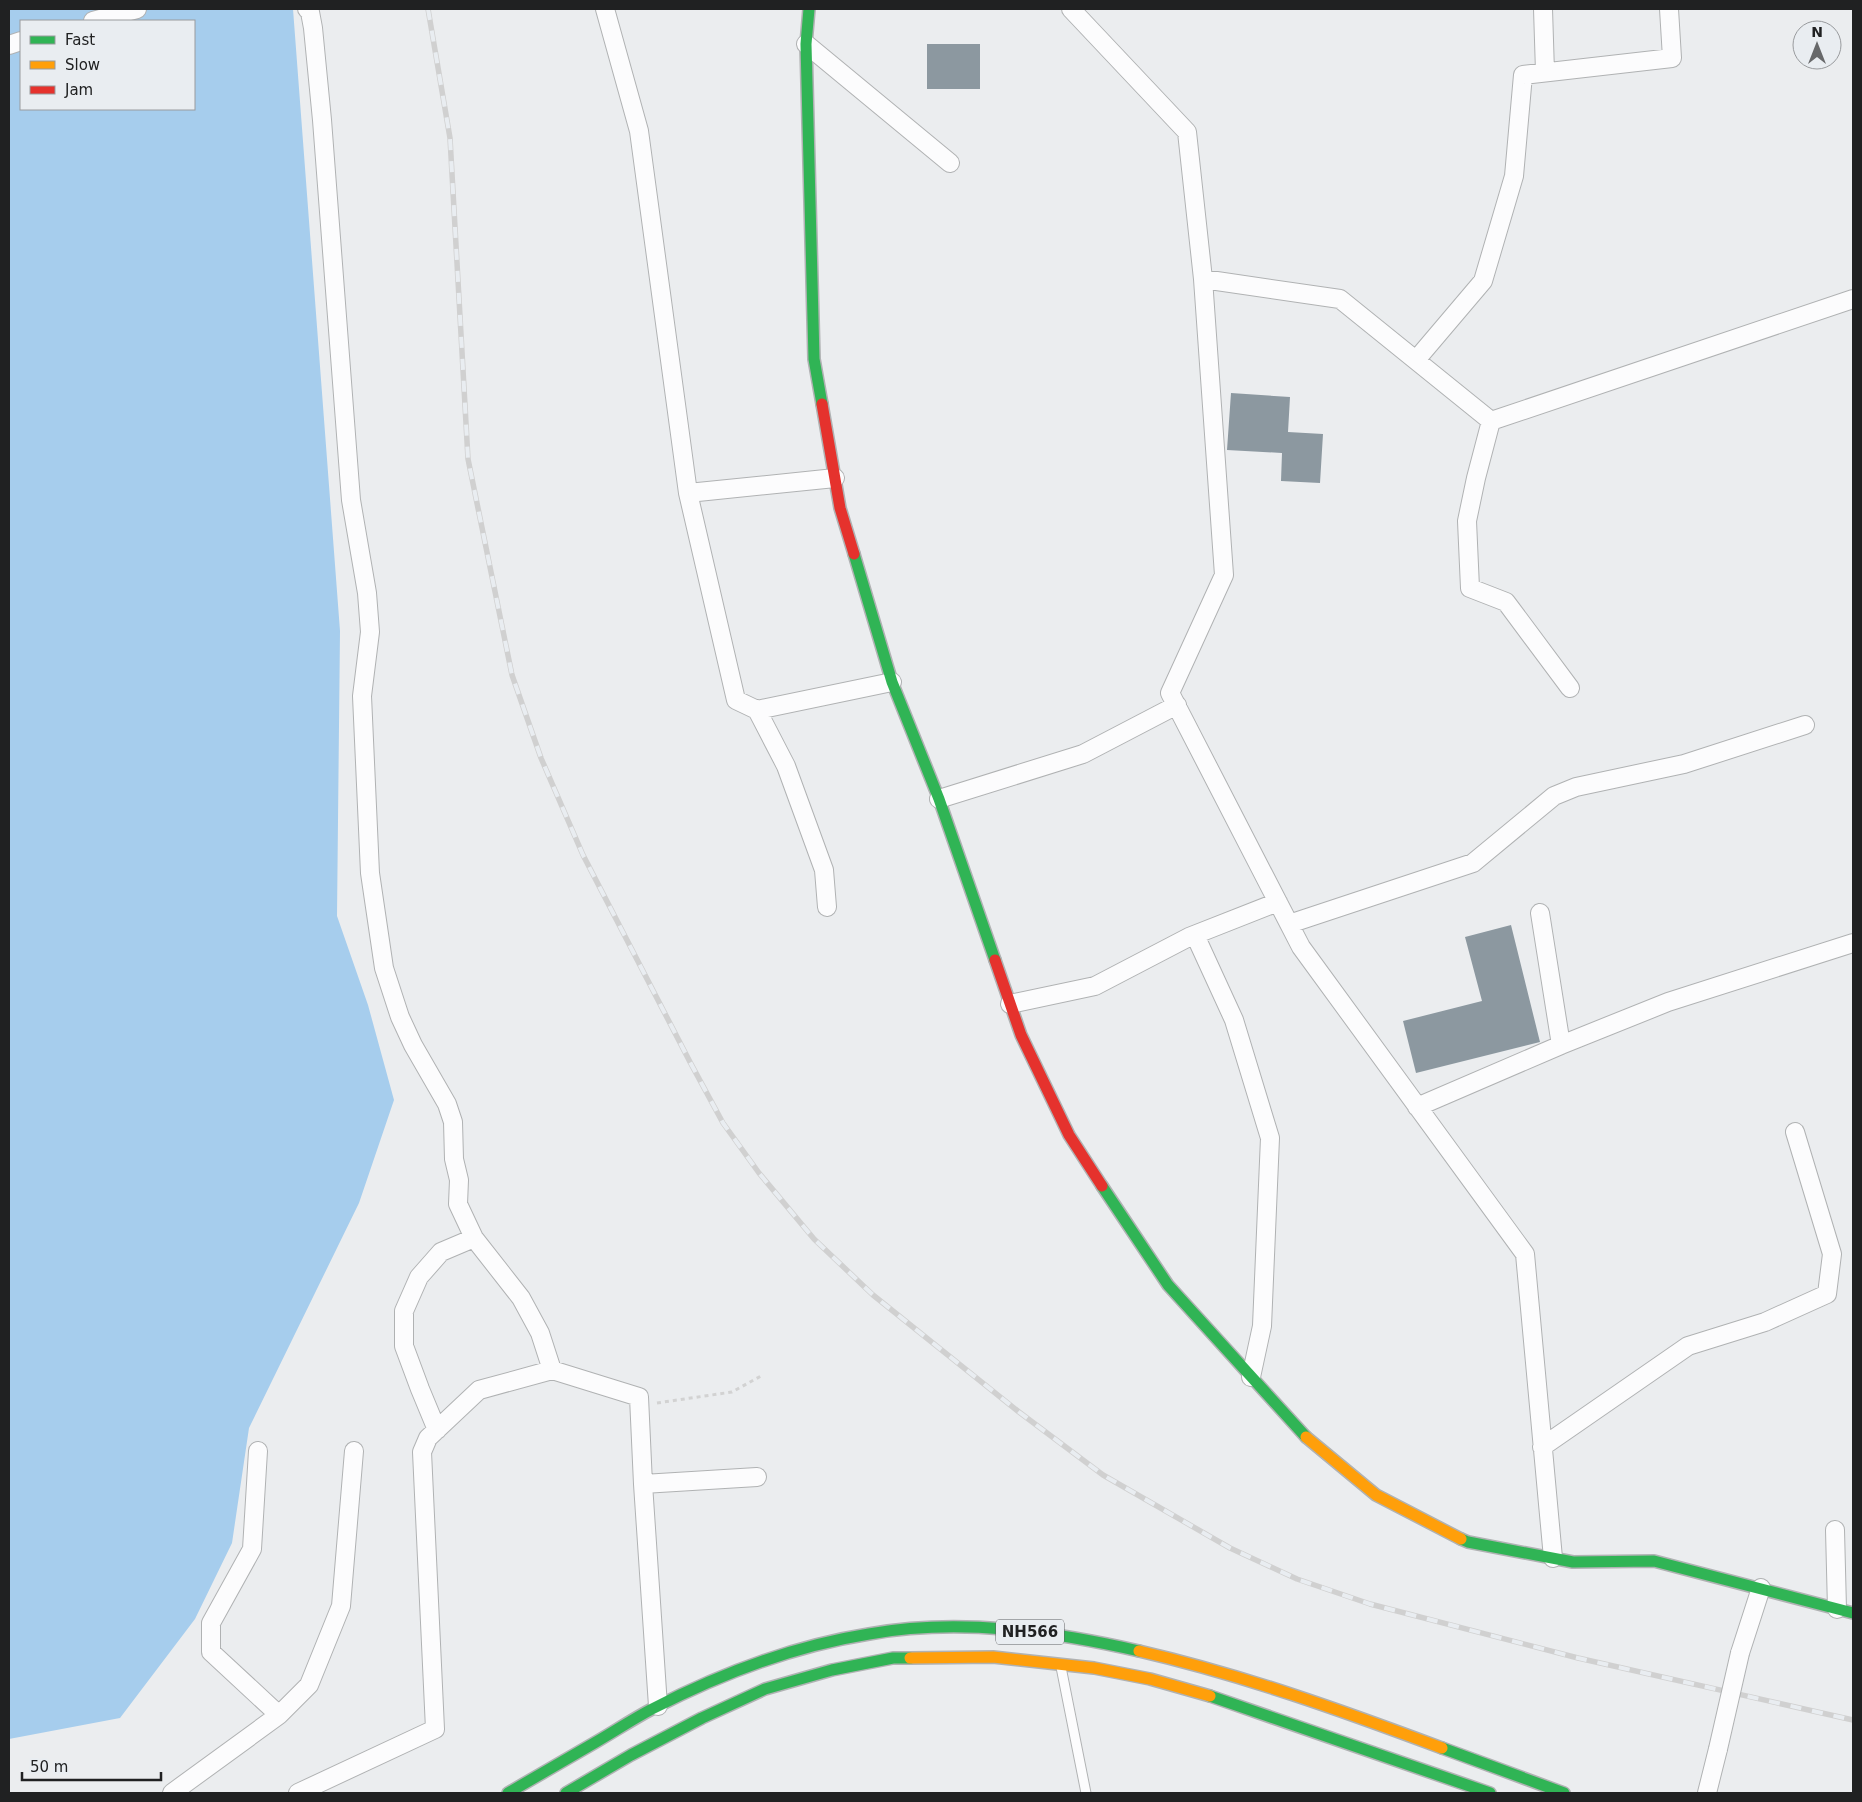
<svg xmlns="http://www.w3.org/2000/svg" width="1862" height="1802" viewBox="0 0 1862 1802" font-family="'DejaVu Sans',sans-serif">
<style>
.water{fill:#a6cded;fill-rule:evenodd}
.building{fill:#8c98a0}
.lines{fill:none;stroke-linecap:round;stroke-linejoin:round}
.lane-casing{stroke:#b0b2b3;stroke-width:11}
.street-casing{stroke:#b0b2b3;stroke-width:20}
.fast-casing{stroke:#b0b2b3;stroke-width:14}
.slow-casing{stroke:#b0b2b3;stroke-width:14}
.jam-casing{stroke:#b0b2b3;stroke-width:14}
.path{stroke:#d2d2d2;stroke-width:3;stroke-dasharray:4 4;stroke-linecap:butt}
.lane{stroke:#fcfcfd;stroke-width:9}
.street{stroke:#fcfcfd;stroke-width:18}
.fast{stroke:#30b455;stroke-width:11}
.slow{stroke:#ff9f0a;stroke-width:11}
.jam{stroke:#e5322d;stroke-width:11}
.rail-casing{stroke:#d0d0d0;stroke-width:5.5}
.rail{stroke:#e9edf1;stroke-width:4;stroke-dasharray:11;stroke-linecap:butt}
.street-bridge-casing{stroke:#b0b2b3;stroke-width:20;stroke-linecap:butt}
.street-bridge{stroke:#fcfcfd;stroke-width:18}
.labels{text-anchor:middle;stroke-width:5;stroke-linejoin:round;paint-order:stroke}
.shield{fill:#e9edf1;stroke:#5c5e60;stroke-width:1}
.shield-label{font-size:15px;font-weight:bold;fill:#202122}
</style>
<rect width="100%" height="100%" fill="#ebedef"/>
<path class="water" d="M 9,9 L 293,9 L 340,631 L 337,916 L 368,1005 L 394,1100 L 359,1203 L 249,1428 L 232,1543 L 195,1619 L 120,1718 L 9,1739 ZM 21,21 L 194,21 L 194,109 L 21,109 Z"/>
<path class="building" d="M 927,44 L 980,44 L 980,89 L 927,89 Z
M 1231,393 L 1290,397 L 1288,432 L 1323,434 L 1320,483 L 1281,481 L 1282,453 L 1227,450 Z
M 1511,925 L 1540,1042 L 1416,1073 L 1403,1021 L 1482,1001 L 1465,937 Z"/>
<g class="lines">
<g class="lane-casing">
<path id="lane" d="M 1061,1667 L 1086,1793"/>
</g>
<g class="street-casing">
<path id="street" d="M 307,9 L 310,12 L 313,28 L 322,120 L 351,500 L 367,593 L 370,632 L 362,696 L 370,873 L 384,968 L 400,1017 L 413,1045 L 447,1104 L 453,1122 L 454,1159 L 459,1180 L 458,1204 L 474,1238 L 521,1298 L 540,1333 L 552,1370
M 605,9 L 639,131 L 688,493 L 736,700 L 757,710 L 892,682
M 1071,9 L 1187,132 L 1203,279 L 1340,299 L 1491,421
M 1543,9 L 1545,72
M 93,21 L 137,9
M 806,44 L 950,163
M 9,45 L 21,41
M 1203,279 L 1224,575 L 1170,693 L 1301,947 L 1525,1254 L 1553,1558
M 1416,360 L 1483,281 L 1514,176 L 1523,75 L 1672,58 L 1669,9
M 688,493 L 835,478
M 1570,688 L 1506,602 L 1470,588 L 1467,521 L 1476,478 L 1491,421 L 1853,299
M 757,710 L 786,766 L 824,870 L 827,907
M 939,799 L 1083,754 L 1177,705
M 1540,913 L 1561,1045
M 1289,924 L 1473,863 L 1554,796 L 1576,787 L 1684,764 L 1805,725
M 1195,935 L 1234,1020 L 1270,1138 L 1262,1326 L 1251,1377
M 1010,1004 L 1095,986 L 1189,937 L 1278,902
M 1417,1107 L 1561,1045 L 1668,1002 L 1853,943
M 437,1430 L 420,1389 L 404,1346 L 404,1311 L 419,1277 L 441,1252 L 474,1238
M 1542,1447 L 1688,1346 L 1765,1322 L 1827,1294 L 1832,1254 L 1795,1132
M 258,1451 L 252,1549 L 211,1623 L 211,1652 L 279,1715
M 643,1484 L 757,1477
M 1835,1530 L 1837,1609
M 1740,1653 L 1761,1588
M 172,1793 L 279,1715 L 309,1685 L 341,1606 L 354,1451
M 298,1793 L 435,1729 L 422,1452 L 428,1438 L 479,1390 L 552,1370 L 639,1397 L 643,1484 L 658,1706
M 1707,1793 L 1718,1749"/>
</g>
<g class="fast-casing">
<path id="fast" d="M 809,9 L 806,44 L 814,359 L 822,404
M 854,554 L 892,682 L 939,799 L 995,960
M 1102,1186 L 1168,1285 L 1306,1437
M 1461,1539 L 1468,1542 L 1573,1562 L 1654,1561 L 1853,1613
M 1210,1696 L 1490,1793
M 1442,1748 L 1564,1793
M 508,1793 C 537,1776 567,1759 596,1742 C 615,1731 633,1719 652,1709 C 720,1674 793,1646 869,1634 C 958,1618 1052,1631 1139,1651
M 566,1793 L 631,1755 L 702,1718 L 765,1689 L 832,1670 L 893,1658 L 910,1658"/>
</g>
<g class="slow-casing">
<path id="slow" d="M 1306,1437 L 1376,1495 L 1461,1539
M 1139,1651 C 1243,1675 1343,1711 1442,1748
M 910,1658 L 993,1657 L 1094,1668 L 1150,1679 L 1210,1696"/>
</g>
<g class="jam-casing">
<path id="jam" d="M 822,404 L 840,508 L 854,554
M 995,960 L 1021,1035 L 1069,1135 L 1102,1186"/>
</g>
<path class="path" d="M 657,1403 L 732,1392 L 761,1376"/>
<use href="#lane" class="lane"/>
<use href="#street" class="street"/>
<use href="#fast" class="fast"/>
<use href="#slow" class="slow"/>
<use href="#jam" class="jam"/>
<g class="rail-casing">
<path id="rail" d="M 428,9 L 450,138 L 468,459 L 512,675 L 541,758 L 583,855 L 690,1062 L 723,1123 L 759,1173 L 814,1239 L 873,1295 L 1019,1412 L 1103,1475 L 1230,1548 L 1297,1579 L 1370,1604 L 1578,1658 L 1853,1720"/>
</g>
<use href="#rail" class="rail"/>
<g class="street-bridge-casing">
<path id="street-bridge" d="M 1718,1749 L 1740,1653"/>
</g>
<use href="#street-bridge" class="street-bridge"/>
</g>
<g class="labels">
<rect class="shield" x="996" y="1619.5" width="68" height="25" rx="4"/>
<g class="shield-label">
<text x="1030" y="1637">NH566</text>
</g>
</g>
<rect width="1862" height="1802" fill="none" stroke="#202122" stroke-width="20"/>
<rect x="20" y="20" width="175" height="90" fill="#e9edf1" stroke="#999b9e"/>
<rect x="30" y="36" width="25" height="8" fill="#30b455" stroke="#999b9e"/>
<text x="65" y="45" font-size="15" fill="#202122">Fast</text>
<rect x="30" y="61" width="25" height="8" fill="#ff9f0a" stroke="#999b9e"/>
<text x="65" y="70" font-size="15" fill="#202122">Slow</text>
<rect x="30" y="86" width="25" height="8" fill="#e5322d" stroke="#999b9e"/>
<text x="65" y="95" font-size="15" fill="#202122">Jam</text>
<g transform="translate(1817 45)"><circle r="24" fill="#e9edf1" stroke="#999b9e"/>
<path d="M0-4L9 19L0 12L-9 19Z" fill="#67686a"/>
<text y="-8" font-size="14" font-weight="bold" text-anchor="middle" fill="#202122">N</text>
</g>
<path d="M22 1772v8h139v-8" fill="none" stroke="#202122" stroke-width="2.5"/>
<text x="30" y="1772" font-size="15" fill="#202122" stroke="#e9edf1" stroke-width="4" paint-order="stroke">50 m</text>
</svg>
